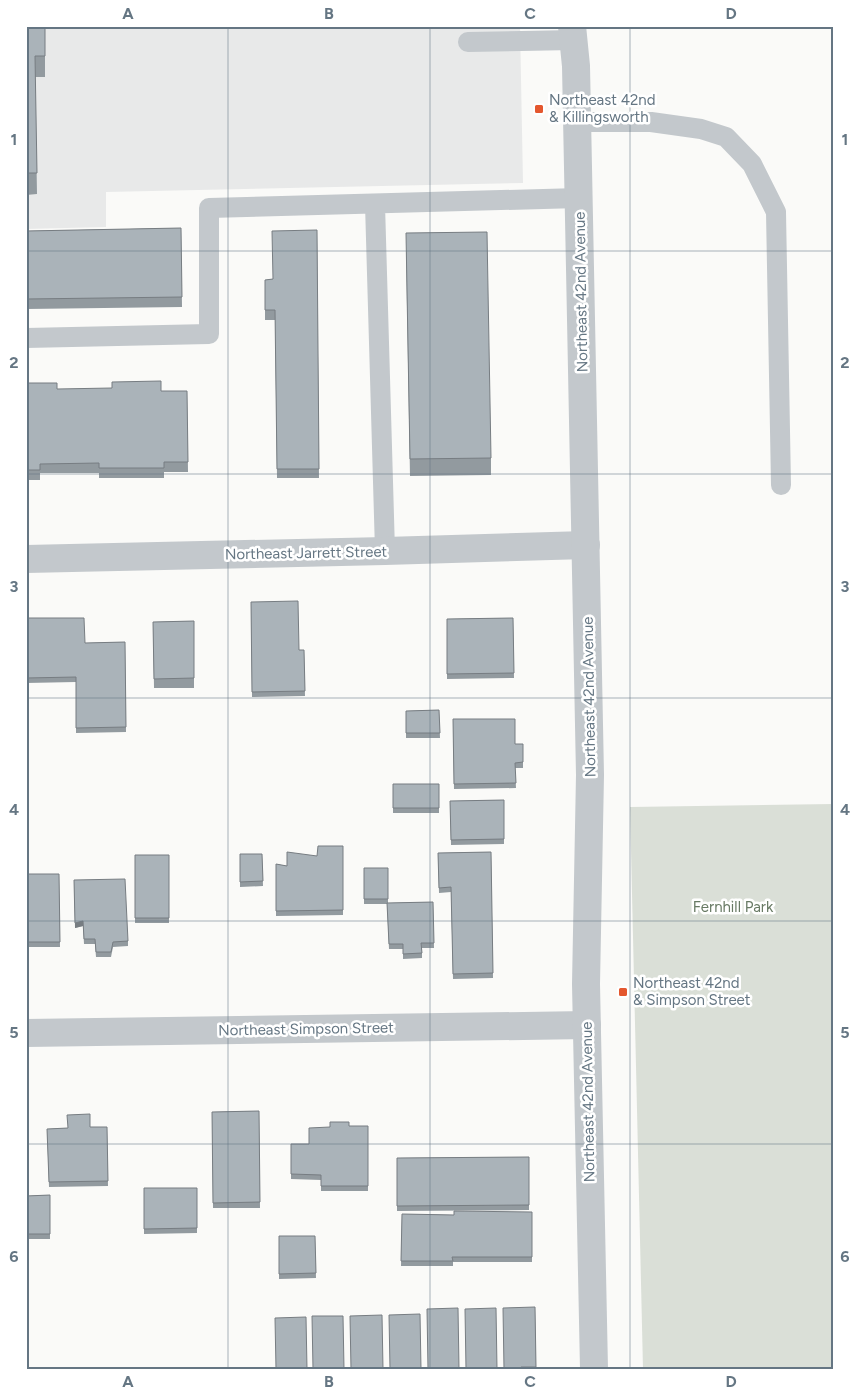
<svg xmlns="http://www.w3.org/2000/svg" width="859" height="1395" viewBox="0 0 859 1395" font-family="Figtree,sans-serif">
<style>
.built{fill:#e8e9e9}
.green{fill:#dadfd7}
.lines{fill:none;stroke-linecap:round;stroke-linejoin:round}
.service{stroke:#c3c8cc;stroke-width:20}
.minor{stroke:#c3c8cc;stroke-width:28}
.tertiary{stroke:#c3c8cc;stroke-width:28}
.wall{fill:#929a9f}
.shaded-wall{fill:#777d82}
.building{fill:#aab3b9;stroke:#777d82}
.grid{fill:none;stroke:#657683;stroke-width:1;stroke-opacity:0.55}
.poi-dot{fill:#e4572e;stroke:#fff;stroke-width:2}
.labels{text-anchor:middle;stroke-width:5;stroke-linejoin:round;paint-order:stroke}
.poi-label{font-size:15px;fill:#657683;stroke:#fff;text-anchor:start}
.street-label{font-size:15px;fill:#657683;stroke:#fff}
.park-label{font-size:15px;fill:#687a64;stroke:#fff}
.neatline{fill:none;stroke:#657683;stroke-width:2}
.grid-label{font-size:16px;text-anchor:middle;font-weight:bold;fill:#657683}
</style>
<rect width="100%" height="100%" fill="#fafaf8"/>
<path class="built" d="M 26,26 L 520,26 L 523,183 L 106,192 L 106,227 L 26,229 Z"/>
<path class="green" d="M 833,804 L 833,1369 L 643,1369 L 630,807 Z"/>
<g class="lines">
<path class="service" d="M 468,42 L 573,40
M 577,122 L 651,122 L 701,129 L 726,137 L 752,164 L 776,212 L 781,485
M 375,204 L 385,551
M 26,338 L 209,334 L 209,208 L 579,198"/>
<path class="minor" d="M 26,559 L 385,551 L 586,545
M 26,1033 L 587,1025"/>
<path class="tertiary" d="M 572,26 L 576,66 L 590,775 L 586,984 L 594,1369"/>
</g>
<path class="wall" d="M 26,26 L 45,26 L 45,77 L 35,77 L 37,194 L 26,195 Z
M 181,228 L 182,307 L 26,309 L 26,231 Z
M 317,230 L 319,478 L 277,478 L 275,320 L 265,320 L 265,280 L 273,279 Z
M 406,250 L 491,458 L 491,475 L 410,476 Z
M 26,383 L 57,389 L 161,391 L 187,391 L 188,472 L 164,472 L 164,478 L 99,478 L 99,473 L 40,473 L 40,480 L 26,480 Z
M 251,602 L 299,650 L 304,650 L 305,696 L 252,697 Z
M 26,618 L 85,643 L 125,642 L 126,732 L 76,733 L 76,682 L 26,683 Z
M 513,618 L 514,678 L 447,679 L 447,619 Z
M 194,621 L 194,688 L 154,688 L 153,622 Z
M 439,710 L 440,738 L 406,738 L 406,711 Z
M 453,719 L 515,744 L 523,762 L 523,768 L 515,768 L 516,788 L 454,789 Z
M 393,784 L 439,784 L 439,813 L 393,813 Z
M 504,800 L 504,844 L 451,845 L 450,801 Z
M 343,846 L 343,915 L 276,916 L 276,864 L 287,866 L 317,856 Z
M 491,852 L 493,978 L 453,979 L 451,892 L 439,893 L 438,853 Z
M 240,854 L 262,854 L 263,886 L 240,887 Z
M 135,855 L 169,855 L 169,923 L 135,923 Z
M 364,868 L 388,868 L 388,903 L 433,902 L 434,948 L 422,948 L 422,958 L 403,959 L 403,949 L 389,949 L 387,904 L 364,904 Z
M 26,874 L 59,874 L 60,947 L 26,947 Z
M 74,880 L 128,941 L 128,946 L 113,947 L 111,957 L 96,957 L 95,944 L 84,944 L 83,926 L 75,928 Z
M 259,1111 L 260,1208 L 213,1208 L 212,1112 Z
M 330,1122 L 349,1126 L 368,1126 L 368,1191 L 321,1191 L 321,1180 L 291,1179 L 291,1144 L 309,1144 L 330,1127 Z
M 90,1127 L 107,1127 L 108,1186 L 49,1187 L 47,1129 Z
M 529,1157 L 529,1210 L 397,1211 L 397,1158 Z
M 144,1188 L 197,1188 L 197,1233 L 144,1234 Z
M 50,1195 L 50,1239 L 26,1239 L 26,1196 Z
M 532,1212 L 532,1262 L 453,1262 L 453,1266 L 401,1266 L 402,1214 L 454,1215 Z
M 279,1236 L 315,1236 L 316,1278 L 279,1279 Z
M 535,1307 L 536,1369 L 504,1369 Z"/>
<path class="shaded-wall" d="M 83,921 L 83,926 L 75,928 L 75,923 Z"/>
<path class="building" d="M 26,26 L 45,26 L 45,56 L 35,56 L 37,173 L 26,173 Z
M 181,228 L 182,297 L 26,299 L 26,231 Z
M 317,230 L 319,469 L 277,469 L 275,310 L 265,310 L 265,280 L 273,279 L 272,231 Z
M 487,232 L 491,458 L 410,459 L 406,233 Z
M 161,381 L 161,391 L 187,391 L 188,462 L 164,462 L 164,468 L 99,468 L 99,463 L 40,464 L 40,470 L 26,470 L 26,383 L 57,383 L 57,389 L 112,388 L 112,382 Z
M 298,601 L 299,650 L 304,650 L 305,691 L 252,692 L 251,602 Z
M 26,618 L 84,618 L 85,643 L 125,642 L 126,727 L 76,728 L 76,677 L 26,678 Z
M 513,618 L 514,673 L 447,674 L 447,619 Z
M 194,621 L 194,678 L 154,679 L 153,622 Z
M 439,710 L 440,733 L 406,733 L 406,711 Z
M 453,719 L 515,719 L 515,744 L 523,744 L 523,762 L 515,763 L 516,783 L 454,784 Z
M 393,784 L 439,784 L 439,808 L 393,808 Z
M 504,800 L 504,839 L 451,840 L 450,801 Z
M 318,846 L 343,846 L 343,910 L 276,911 L 276,864 L 287,866 L 287,852 L 317,856 Z
M 491,852 L 493,973 L 453,974 L 451,887 L 439,888 L 438,853 Z
M 240,854 L 262,854 L 263,881 L 240,882 Z
M 135,855 L 169,855 L 169,918 L 135,918 Z
M 364,868 L 388,868 L 388,899 L 364,899 Z
M 26,874 L 59,874 L 60,942 L 26,942 Z
M 125,879 L 128,941 L 113,942 L 111,952 L 96,952 L 95,939 L 84,939 L 83,921 L 75,923 L 74,880 Z
M 433,902 L 434,943 L 421,943 L 422,953 L 403,954 L 403,944 L 389,944 L 387,903 Z
M 259,1111 L 260,1202 L 213,1203 L 212,1112 Z
M 90,1114 L 90,1127 L 107,1127 L 108,1181 L 49,1182 L 47,1129 L 68,1128 L 67,1115 Z
M 330,1122 L 349,1122 L 349,1126 L 368,1126 L 368,1186 L 321,1186 L 321,1175 L 291,1174 L 291,1144 L 309,1144 L 309,1128 L 330,1127 Z
M 529,1157 L 529,1205 L 397,1206 L 397,1158 Z
M 144,1188 L 197,1188 L 197,1228 L 144,1229 Z
M 50,1195 L 50,1234 L 26,1234 L 26,1196 Z
M 454,1211 L 532,1212 L 532,1257 L 452,1257 L 453,1261 L 401,1261 L 402,1214 L 454,1215 Z
M 279,1236 L 315,1236 L 316,1273 L 279,1274 Z
M 535,1307 L 536,1367 L 521,1367 L 521,1369 L 504,1369 L 503,1308 Z
M 458,1308 L 459,1369 L 428,1369 L 427,1309 Z
M 496,1308 L 497,1369 L 466,1369 L 465,1309 Z
M 420,1314 L 421,1369 L 390,1369 L 389,1315 Z
M 382,1315 L 383,1369 L 351,1369 L 350,1316 Z
M 312,1316 L 343,1316 L 344,1369 L 313,1369 Z
M 306,1317 L 307,1369 L 276,1369 L 275,1318 Z"/>
<path class="grid" d="M 228,26 L 228,1369M 430,26 L 430,1369M 630,26 L 630,1369M 26,251 L 833,251M 26,474 L 833,474M 26,698 L 833,698M 26,921 L 833,921M 26,1144 L 833,1144"/>
<g class="poi-dot">
<rect x="534" y="104" width="10" height="10" rx="2.5"/>
<rect x="618" y="987" width="10" height="10" rx="2.5"/>
</g>
<g class="labels">
<g class="poi-label">
<text x="549" y="105">Northeast 42nd<tspan x="549" dy="17">&amp; Killingsworth</tspan></text>
<text x="633" y="988">Northeast 42nd<tspan x="633" dy="17">&amp; Simpson Street</tspan></text>
</g>
<g class="street-label">
<text transform="translate(581 292) rotate(-91)" y="5">Northeast 42nd Avenue</text>
<text transform="translate(306 553) rotate(-1)" y="5">Northeast Jarrett Street</text>
<text transform="translate(589 697) rotate(-91)" y="5">Northeast 42nd Avenue</text>
<text transform="translate(306 1029) rotate(-1)" y="5">Northeast Simpson Street</text>
<text transform="translate(588 1102) rotate(-91)" y="5">Northeast 42nd Avenue</text>
</g>
<g class="park-label">
<text x="733" y="912">Fernhill Park</text>
</g>
</g>
<rect width="859" height="1395" fill="none" stroke="#ffffff" stroke-width="55"/>
<rect x="28" y="28" width="804" height="1340" class="neatline"/>
<g class="grid-label">
<text x="128" y="19">A</text>
<text x="329" y="19">B</text>
<text x="530" y="19">C</text>
<text x="731" y="19">D</text>
<text x="14" y="145">1</text>
<text x="845" y="145">1</text>
<text x="14" y="368">2</text>
<text x="845" y="368">2</text>
<text x="14" y="592">3</text>
<text x="845" y="592">3</text>
<text x="14" y="815">4</text>
<text x="845" y="815">4</text>
<text x="14" y="1038">5</text>
<text x="845" y="1038">5</text>
<text x="14" y="1262">6</text>
<text x="845" y="1262">6</text>
<text x="128" y="1387">A</text>
<text x="329" y="1387">B</text>
<text x="530" y="1387">C</text>
<text x="731" y="1387">D</text>
</g>
</svg>
